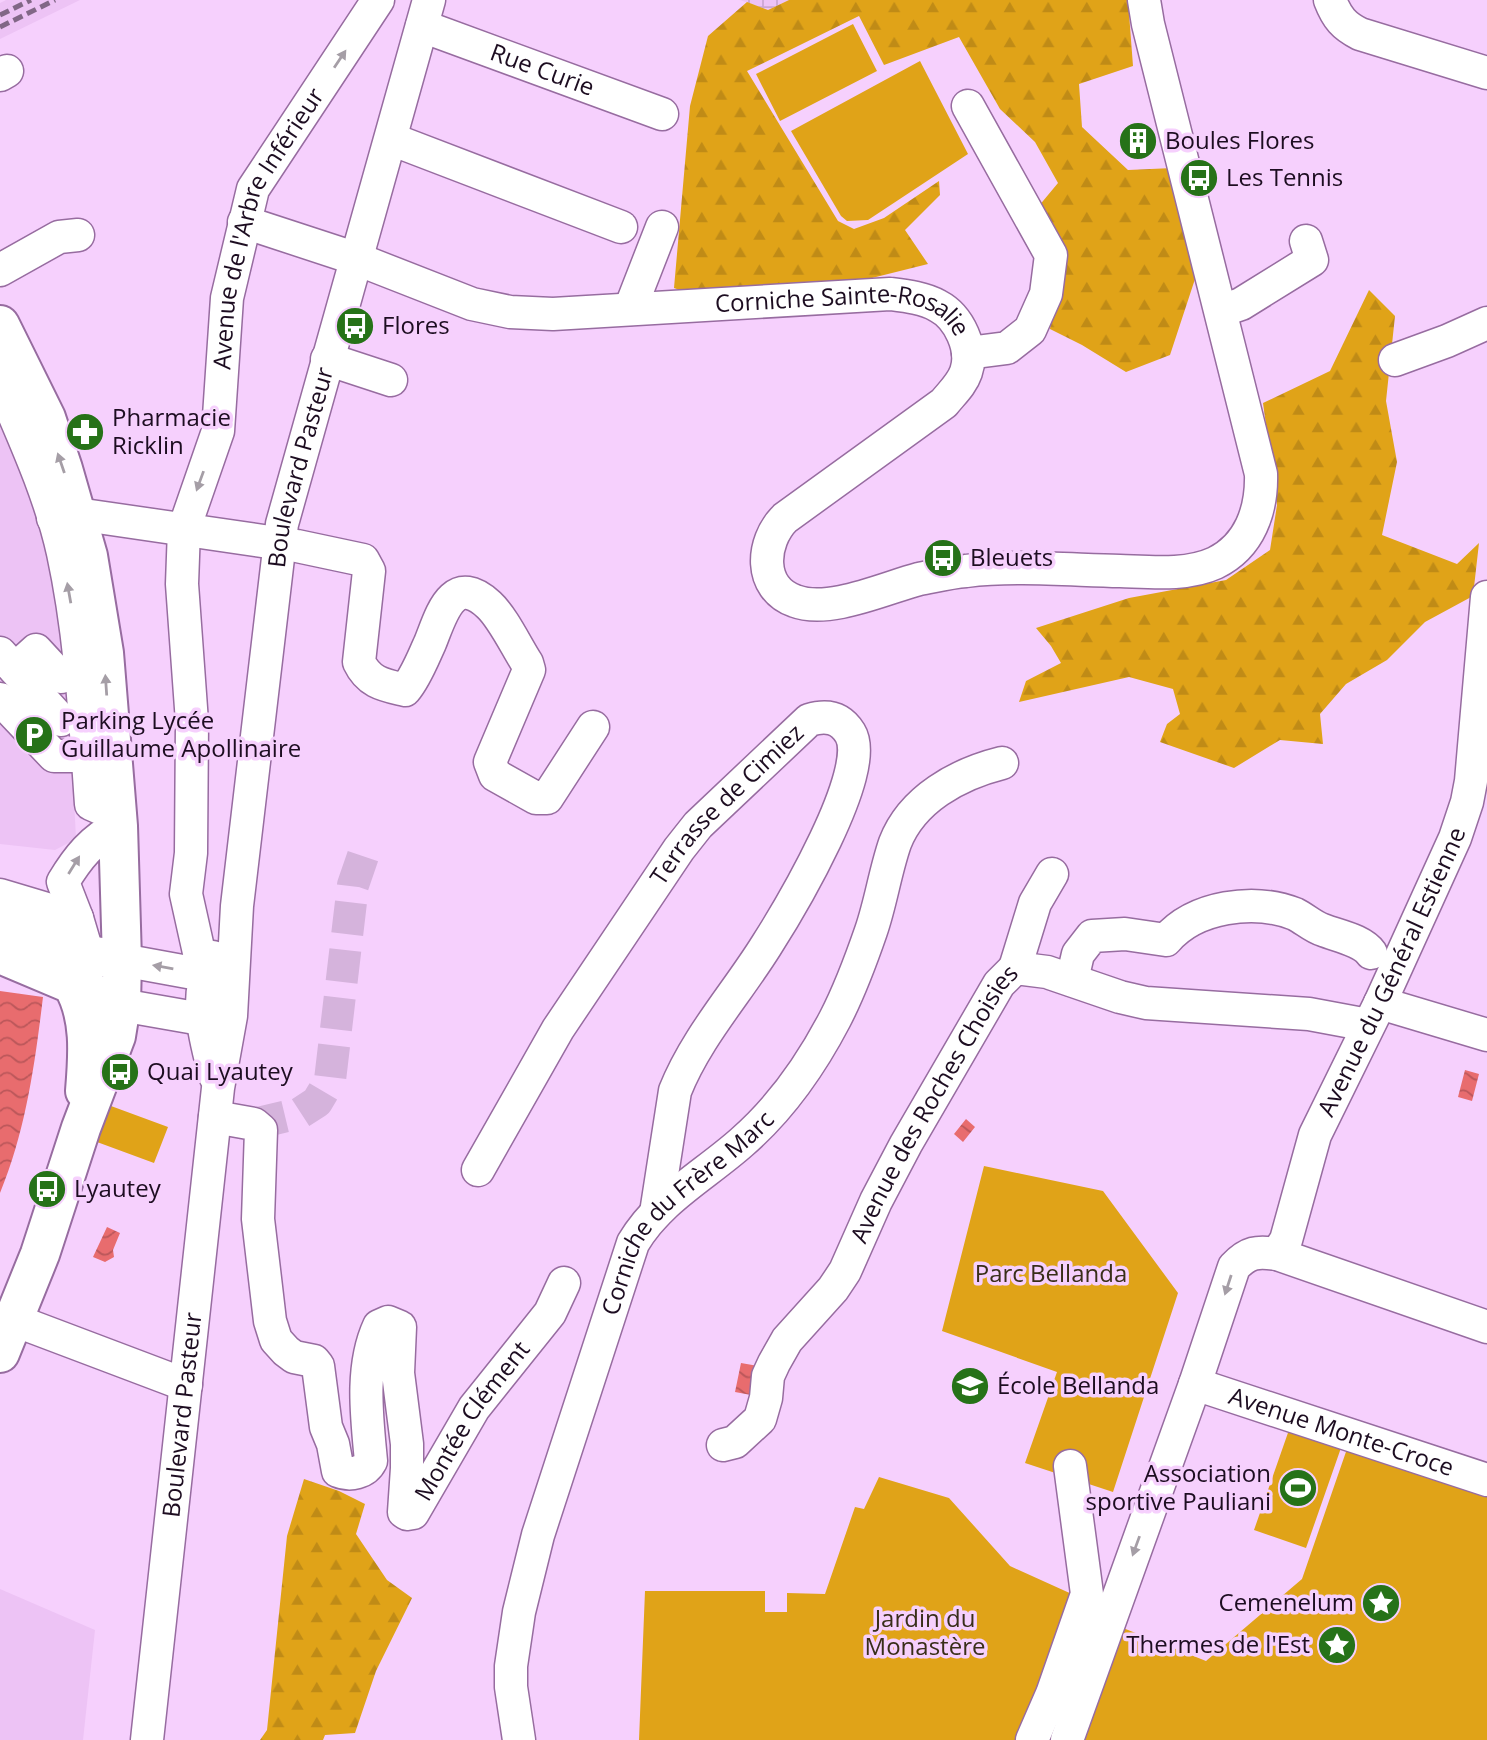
<svg xmlns="http://www.w3.org/2000/svg" width="1487" height="1740" viewBox="0 0 1487 1740" font-family="'Open Sans',sans-serif">
<style>
.built{fill:#edc3f5}
.industrial{fill:url(#industrial-grid)}
.green{fill:#e0a318}
.forest{fill:url(#forest-firs)}
.water{fill:url(#water-waves)}
.lines{fill:none;stroke-linecap:round;stroke-linejoin:round}
.minor-tunnel{stroke:#d5b3dc;stroke-width:32;stroke-dasharray:32 16;stroke-linecap:butt}
.minor-casing{stroke:#976ca0;stroke-width:35}
.major-casing{stroke:#976ca0;stroke-width:42}
.minor{stroke:#fff;stroke-width:32}
.major{stroke:#fff;stroke-width:38}
.rail{stroke:#816786;stroke-width:5;stroke-dasharray:10 5;stroke-linecap:butt}
.oneway{fill:#a59ea6}
.labels{text-anchor:middle;stroke-width:7;stroke-linejoin:round;paint-order:stroke}
.street-label{font-size:24px;fill:#1d0d21;stroke:#f6d0fd}
.poi-label{font-size:24px;fill:#1d0d21;stroke:#f6d0fd;text-anchor:start}
.park-label{font-size:24px;fill:#392e19;stroke:#f6d0fd}
</style>
<defs>
<pattern id="industrial-grid" width="8" height="8" patternUnits="userSpaceOnUse" patternTransform="scale(1.75)"><rect width="8" height="8" fill="#edc3f5"/><path d="M0 4h8M4 0v8" fill="none" stroke="#cba6d2"/></pattern>
<pattern id="forest-firs" width="22" height="20" patternUnits="userSpaceOnUse" patternTransform="scale(1.75)"><rect width="22" height="20" fill="#e0a318"/><path d="M5 1l3.5 6h-7zM16 11l3.5 6h-7z" fill="#c08b16"/></pattern>
<pattern id="water-waves" width="16" height="10" patternUnits="userSpaceOnUse" patternTransform="scale(1.75)"><rect width="16" height="10" fill="#e86c6e"/><path d="M0 5q4-4 8 0t8 0" fill="none" stroke="#bb575a"/></pattern>
</defs>
<rect width="100%" height="100%" fill="#f6d0fd"/>
<path class="built" d="M 6,0 L 80,0 L 0,39 L 0,3 Z
M 0,416 L 20,460 L 51,562 L 69,697 L 76,839 L 55,850 L 0,844 Z
M 0,1589 L 95,1630 L 83,1740 L 0,1740 Z"/>
<path class="industrial" d="M 740,0 L 789,0 L 768,10 Z"/>
<path class="green" d="M 853,24 L 877,71 L 780,121 L 756,74 Z
M 920,61 L 968,154 L 868,220 L 847,221 L 841,216 L 791,131 Z
M 111,1106 L 168,1127 L 154,1163 L 97,1142 Z
M 984,1166 L 1103,1191 L 1178,1293 L 1113,1492 L 1025,1463 L 1057,1372 L 942,1331 Z
M 1290,1427 L 1342,1445 L 1306,1548 L 1254,1530 Z
M 1348,1446 L 1487,1494 L 1487,1740 L 1080,1740 L 1118,1626 L 1206,1661 L 1302,1579 Z
M 879,1477 L 949,1498 L 1010,1566 L 1074,1595 L 1015,1740 L 639,1740 L 645,1591 L 765,1591 L 765,1612 L 787,1612 L 787,1593 L 825,1594 L 855,1507 L 864,1509 Z"/>
<path class="forest" d="M 789,0 L 1128,0 L 1133,66 L 1079,84 L 1082,127 L 1128,170 L 1173,168 L 1196,276 L 1170,355 L 1126,372 L 1082,345 L 1050,329 L 1060,253 L 1038,207 L 1058,183 L 1035,142 L 1000,109 L 959,37 L 884,65 L 859,16 L 747,71 L 838,221 L 854,229 L 884,218 L 939,181 L 940,195 L 905,230 L 928,264 L 856,282 L 696,296 L 674,288 L 690,106 L 708,36 L 747,2 L 768,10 Z
M 1369,290 L 1395,316 L 1386,401 L 1397,462 L 1382,535 L 1457,564 L 1479,543 L 1473,596 L 1425,622 L 1387,660 L 1346,684 L 1320,714 L 1323,744 L 1280,740 L 1234,768 L 1160,742 L 1167,724 L 1180,714 L 1173,689 L 1129,677 L 1019,702 L 1026,681 L 1061,663 L 1051,646 L 1036,628 L 1129,598 L 1226,580 L 1270,550 L 1277,505 L 1263,403 L 1330,371 Z
M 304,1479 L 339,1491 L 365,1504 L 356,1534 L 387,1580 L 412,1598 L 376,1671 L 355,1733 L 325,1735 L 323,1740 L 260,1740 L 267,1730 L 287,1536 Z"/>
<path class="water" d="M 0,991 L 43,997 C 35,1063 26,1130 0,1193 Z
M 1465,1070 L 1479,1074 L 1472,1101 L 1458,1097 Z
M 966,1119 L 975,1127 L 963,1142 L 954,1134 Z
M 107,1227 L 120,1233 L 113,1250 L 114,1257 L 105,1262 L 93,1257 Z
M 741,1363 L 758,1366 L 751,1395 L 735,1392 Z"/>
<g class="lines">
<path class="minor-tunnel" d="M 254,1124 L 300,1113 L 317,1102 L 330,1080 L 353,885 L 364,853"/>
<g class="minor-casing">
<g id="minor">
<path d="M 1330,0 C 1337,18 1344,26 1360,34 L 1487,73"/>
<path id="s1" d="M 422,26 L 662,114"/>
<path d="M 0,75 L 7,71"/>
<path d="M 391,139 L 621,227"/>
<path id="s2" d="M 244,222 L 357,259 L 472,304 L 510,312 L 553,314 L 890,294 C 906,296 924,298 938,306 C 959,317 974,349 966,372 C 962,384 952,393 944,403 L 785,518 C 761,542 758,588 795,601 C 829,614 885,588 919,579 C 935,576 951,572 966,571 C 1015,565 1071,570 1120,571 C 1150,572 1187,576 1215,563 C 1250,546 1262,510 1261,474 L 1148,24 L 1144,0"/>
<path d="M 0,270 L 59,237 L 78,235"/>
<path d="M 630,309 L 662,227"/>
<path d="M 1221,311 L 1241,304 L 1312,260 L 1306,241"/>
<path d="M 968,353 L 1007,348 L 1030,330 L 1046,294 L 1051,255 L 968,106"/>
<path d="M 327,359 L 391,380"/>
<path d="M 1395,360 L 1447,341 L 1487,323"/>
<path d="M 0,382 C 24,438 50,494 63,553 C 81,636 85,720 91,804 L 116,815"/>
<path d="M 53,518 L 77,514 L 297,546 L 363,560 L 369,571 L 359,662 C 369,683 384,685 405,690 C 416,677 423,658 430,643 C 441,616 452,571 489,605 C 503,618 516,646 527,663 L 529,670 L 490,762 L 495,775 L 536,798 L 547,798 L 593,727"/>
<path d="M 0,653 L 61,720"/>
<path d="M 15,669 L 36,650 L 61,677"/>
<path d="M 0,699 L 54,756 L 88,756"/>
<path d="M 0,895 L 77,918 L 88,955"/>
<path d="M 77,918 L 63,882 C 78,857 92,840 118,826"/>
<path d="M 213,957 C 193,999 204,1033 215,1076"/>
<path d="M 122,960 L 204,975 L 220,987"/>
<path d="M 1015,968 L 1035,903 L 1052,874"/>
<path id="s3" d="M 204,975 L 186,894 L 191,853 L 192,722 L 182,584 L 184,529 L 218,431 L 227,298 L 253,189 L 378,0"/>
<path d="M 1072,980 L 1078,954 L 1092,936 L 1125,934 L 1166,940 C 1195,906 1254,898 1295,914 C 1305,919 1313,927 1323,930 C 1338,936 1362,940 1371,953"/>
<path d="M 1380,1003 L 1487,1035"/>
<path d="M 121,1005 L 201,1019 L 220,1017"/>
<path id="s4" d="M 215,1117 L 254,1124 L 261,1130 L 258,1219 L 270,1321 L 276,1340 L 286,1351 L 294,1357 L 314,1361 L 318,1366 L 326,1427 L 333,1444 L 338,1471 C 350,1476 365,1473 371,1461 C 367,1418 360,1367 379,1326 L 388,1322 L 400,1327 L 398,1373 L 407,1444 L 407,1468 L 404,1512 L 407,1514 L 413,1513 L 474,1408 L 550,1313 L 564,1283"/>
<path id="s5" d="M 478,1170 L 558,1029 L 679,849 L 698,825 L 809,720 C 826,715 840,717 850,733 C 873,770 789,910 766,946 C 736,994 696,1038 675,1091 L 656,1213"/>
<path id="s6" d="M 1277,1254 L 1286,1240 L 1315,1135 L 1380,1003 L 1455,838 L 1467,802 L 1471,781 L 1487,597"/>
<path d="M 14,1320 L 186,1385"/>
<path id="s7" d="M 1195,1384 L 1487,1480"/>
<path id="s8" d="M 723,1445 L 735,1442 L 760,1419 L 766,1398 L 768,1376 L 774,1363 L 787,1340 L 833,1289 L 845,1271 L 876,1201 L 906,1144 L 999,984 L 1015,968 L 1047,972 L 1120,997 L 1146,1003 L 1309,1014 L 1368,1025"/>
<path id="s9" d="M 147,1740 L 218,1088 L 231,1016 L 237,906 L 282,524 L 429,0"/>
<path id="s10" d="M 519,1740 L 511,1687 L 511,1666 L 519,1612 L 538,1535 L 633,1243 C 659,1199 705,1175 742,1142 C 781,1108 811,1065 835,1019 C 849,992 861,960 871,931 C 881,902 885,872 895,843 C 912,799 958,774 1002,763"/>
<path d="M 1032,1740 L 1052,1694 L 1087,1594 L 1070,1466"/>
<path d="M 1067,1740 L 1195,1384 L 1234,1267 C 1248,1252 1257,1251 1277,1254 L 1487,1327"/>
</g>
</g>
<g class="major-casing">
<path id="major" d="M 0,325 L 46,418 L 63,469 L 88,556 L 104,653 L 118,826 L 122,960 L 121,1005 L 116,1036 L 81,1128 L 40,1254 L 0,1353
M 0,921 L 88,955 L 122,960
M 0,954 L 95,994
M 72,984 C 91,1016 88,1055 85,1091"/>
</g>
<use href="#minor" class="minor"/>
<use href="#major" class="major"/>
<path class="rail" d="M 0,15 L 31,0
M 0,27 L 55,0"/>
</g>
<defs><path id="oneway-solid" d="M-6-.8H1V-3.2L6.5 0L1 3.2V.8H-6Z" transform="scale(1.75)"/></defs>
<g class="oneway">
<use href="#oneway-solid" transform="translate(340 59) rotate(-56)"/>
<use href="#oneway-solid" transform="translate(61 463) rotate(-109)"/>
<use href="#oneway-solid" transform="translate(200 481) rotate(110)"/>
<use href="#oneway-solid" transform="translate(69 593) rotate(-100)"/>
<use href="#oneway-solid" transform="translate(106 685) rotate(-94)"/>
<use href="#oneway-solid" transform="translate(74 865) rotate(-58)"/>
<use href="#oneway-solid" transform="translate(163 967) rotate(-170)"/>
<use href="#oneway-solid" transform="translate(1228 1285) rotate(108)"/>
<use href="#oneway-solid" transform="translate(1136 1546) rotate(110)"/>
</g>
<defs>
<g id="building-disc" transform="scale(2.0125)"><circle r="9.5" fill="#267218" stroke="#f6d0fd"/><path d="M-4-6H4V6H1V3H-1V6H-4ZM-2.5-4.3h1.7v1.8h-1.7ZM.8-4.3h1.7v1.8H.8ZM-2.5-1h1.7V.8h-1.7ZM.8-1h1.7V.8H.8Z" fill="#fff"/></g>
<g id="bus-disc" transform="scale(2.0125)"><circle r="9.5" fill="#267218" stroke="#f6d0fd"/><path d="M-5-6H5V4H4V6H2V4H-2V6H-4V4H-5ZM-3.5-4V0h7V-4ZM-3.5 1.2v1.5H-2V1.2ZM2 1.2v1.5H3.5V1.2Z" fill="#fff"/></g>
<g id="pharmacy-disc" transform="scale(2.0125)"><circle r="9.5" fill="#267218" stroke="#f6d0fd"/><path d="M-2-6h4v4h4v4h-4v4h-4v-4h-4v-4h4Z" fill="#fff"/></g>
<g id="parking-disc" transform="scale(2.0125)"><circle r="9.5" fill="#267218" stroke="#f6d0fd"/><path d="M-3.5-5.5H1a3.5 3.5 0 0 1 0 7H-1V5.5H-3.5ZM-1-3.4V-.6H.8a1.4 1.4 0 0 0 0-2.8Z" fill="#fff"/></g>
<g id="school-disc" transform="scale(2.0125)"><circle r="9.5" fill="#267218" stroke="#f6d0fd"/><path d="M0-5L7-2L0 1L-7-2ZM-4 1L0 2.5L4 1V4Q0 6-4 4Z" fill="#fff"/></g>
<g id="stadium-disc" transform="scale(2.0125)"><circle r="9.5" fill="#267218" stroke="#f6d0fd"/><path d="M0-5a6.5 5 0 1 0 0 10a6.5 5 0 1 0 0-10ZM-3.5-1.8h7v3.6h-7Z" fill="#fff"/></g>
<g id="sight-disc" transform="scale(2.0125)"><circle r="9.5" fill="#267218" stroke="#f6d0fd"/><path d="M0-6L1.8-2.2L6-1.7L2.9 1.2L3.7 5.4L0 3.3L-3.7 5.4L-2.9 1.2L-6-1.7L-1.8-2.2Z" fill="#fff"/></g>
</defs>
<g fill-rule="evenodd">
<use href="#building-disc" x="1138" y="141"/>
<use href="#bus-disc" x="1199" y="178"/>
<use href="#bus-disc" x="355" y="326"/>
<use href="#pharmacy-disc" x="85" y="432"/>
<use href="#bus-disc" x="943" y="558"/>
<use href="#parking-disc" x="34" y="735"/>
<use href="#bus-disc" x="120" y="1072"/>
<use href="#bus-disc" x="47" y="1189"/>
<use href="#school-disc" x="970" y="1386"/>
<use href="#stadium-disc" x="1298" y="1488"/>
<use href="#sight-disc" x="1381" y="1603"/>
<use href="#sight-disc" x="1337" y="1645"/>
</g>
<g class="labels">
<g class="street-label">
<text dy="8" stroke="none"><textPath href="#s1" startOffset="128">Rue Curie</textPath></text>
<text dy="8" stroke="none"><textPath href="#s3" startOffset="765">Avenue de l'Arbre Inférieur</textPath></text>
<text dy="8" stroke="none"><textPath href="#s2" startOffset="618">Corniche Sainte-Rosalie</textPath></text>
<text dy="8" stroke="none"><textPath href="#s9" startOffset="1283">Boulevard Pasteur</textPath></text>
<text dy="8" stroke="none"><textPath href="#s5" startOffset="444">Terrasse de Cimiez</textPath></text>
<text dy="8" stroke="none"><textPath href="#s6" startOffset="306">Avenue du Général Estienne</textPath></text>
<text dy="8" stroke="none"><textPath href="#s8" startOffset="411">Avenue des Roches Choisies</textPath></text>
<text dy="8" stroke="none"><textPath href="#s10" startOffset="572">Corniche du Frère Marc</textPath></text>
<text dy="8" stroke="none"><textPath href="#s9" startOffset="327">Boulevard Pasteur</textPath></text>
<text dy="8" stroke="none"><textPath href="#s4" startOffset="922">Montée Clément</textPath></text>
<text dy="8" stroke="none"><textPath href="#s7" startOffset="154">Avenue Monte-Croce</textPath></text>
</g>
<g class="poi-label">
<text x="1165" y="149">Boules Flores</text>
<text x="1226" y="186">Les Tennis</text>
<text x="382" y="334">Flores</text>
<text x="112" y="426">Pharmacie<tspan x="112" dy="28">Ricklin</tspan></text>
<text x="970" y="566">Bleuets</text>
<text x="61" y="729">Parking Lycée<tspan x="61" dy="28">Guillaume Apollinaire</tspan></text>
<text x="147" y="1080">Quai Lyautey</text>
<text x="74" y="1197">Lyautey</text>
<text x="997" y="1394">École Bellanda</text>
<text x="1271" y="1482" text-anchor="end">Association<tspan x="1271" dy="28">sportive Pauliani</tspan></text>
<text x="1354" y="1611" text-anchor="end">Cemenelum</text>
<text x="1310" y="1653" text-anchor="end">Thermes de l'Est</text>
</g>
<g class="park-label">
<text x="1051" y="1282">Parc Bellanda</text>
<text x="925" y="1627">Jardin du<tspan x="925" dy="28">Monastère</tspan></text>
</g>
</g>
</svg>
